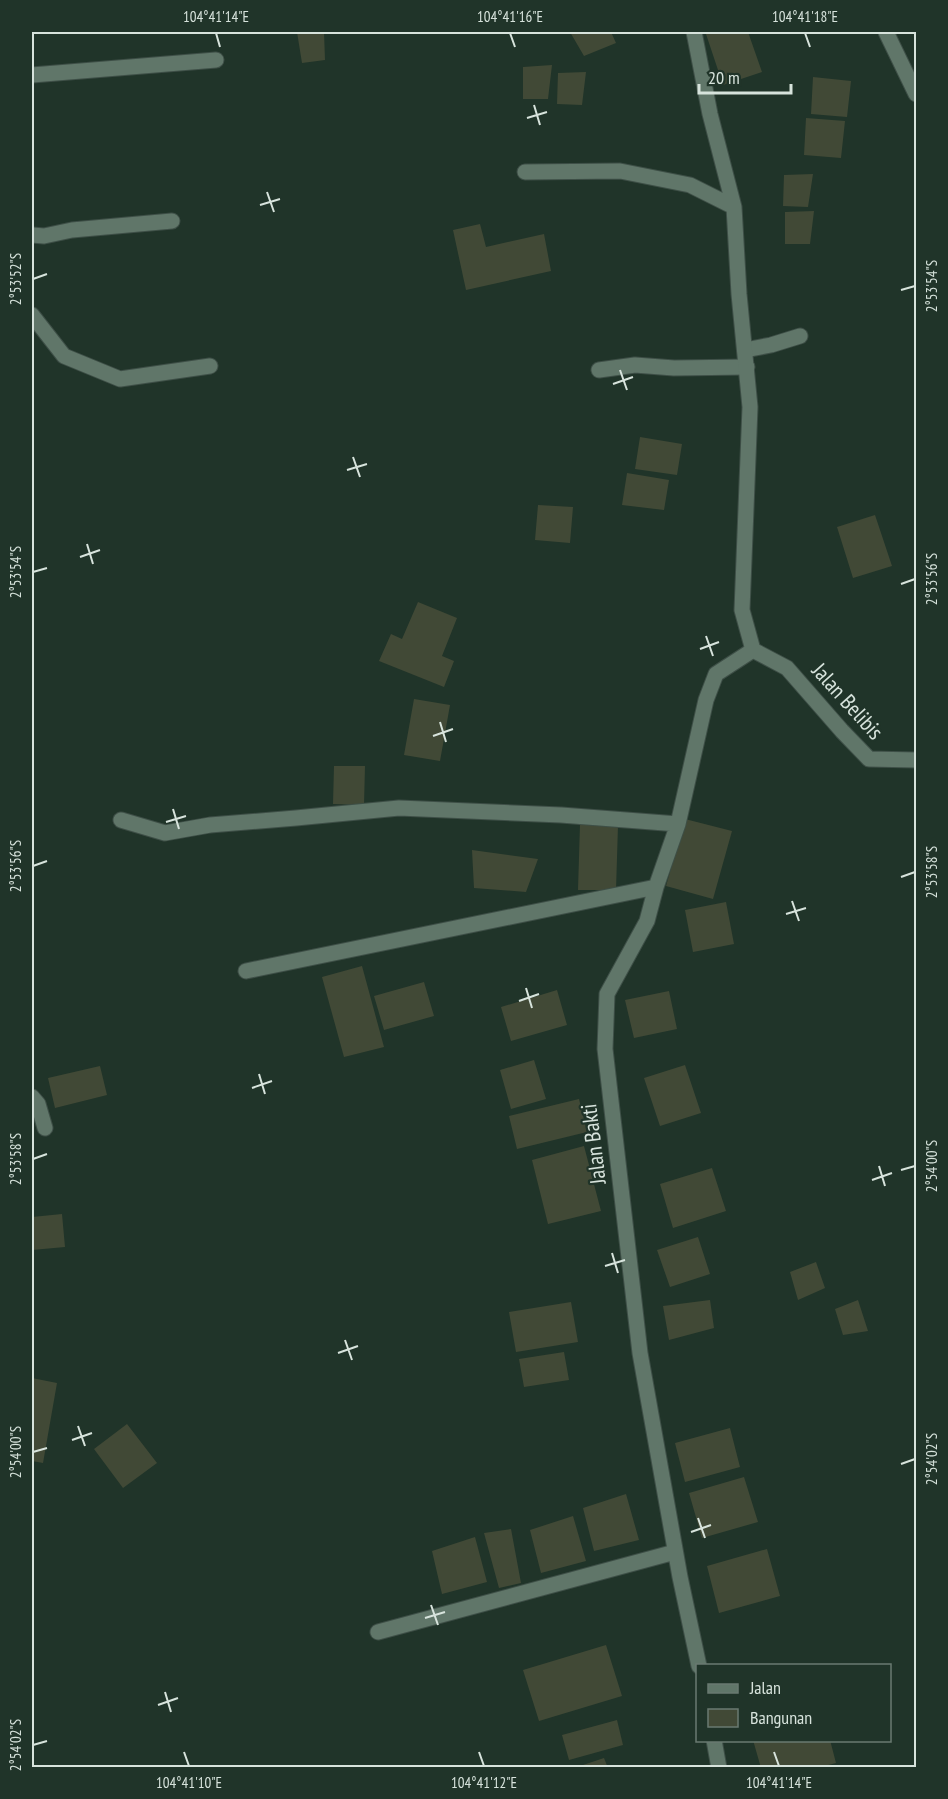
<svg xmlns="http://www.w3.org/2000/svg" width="948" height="1799" viewBox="0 0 948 1799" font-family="'PT Sans Narrow',sans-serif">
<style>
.building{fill:#414936}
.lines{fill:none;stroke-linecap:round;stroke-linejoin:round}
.lane-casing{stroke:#3e4f47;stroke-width:17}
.street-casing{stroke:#3e4f47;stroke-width:17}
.lane{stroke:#607669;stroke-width:15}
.street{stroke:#607669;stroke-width:15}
.ticks{fill:none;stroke:#d7e3dc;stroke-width:2}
.labels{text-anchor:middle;stroke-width:4.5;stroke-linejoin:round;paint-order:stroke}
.street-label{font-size:22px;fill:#d7e3dc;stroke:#203429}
.neatline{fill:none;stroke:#d7e3dc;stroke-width:2}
.ticks-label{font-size:15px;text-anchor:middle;fill:#d7e3dc}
</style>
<rect width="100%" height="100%" fill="#203429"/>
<path class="building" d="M 297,32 L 324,32 L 325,60 L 302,63 Z
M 570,32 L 611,32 L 616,43 L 584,56 Z
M 713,32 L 748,32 L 762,72 L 723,85 L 706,34 Z
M 552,65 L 548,99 L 523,99 L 523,67 Z
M 586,72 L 582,105 L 557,104 L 558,73 Z
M 813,77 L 851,81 L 847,117 L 811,114 Z
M 806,118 L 845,121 L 841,158 L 804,155 Z
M 813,174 L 808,207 L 783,206 L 784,175 Z
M 814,211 L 810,244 L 785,244 L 785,212 Z
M 480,224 L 486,247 L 544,234 L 551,271 L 466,290 L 453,230 Z
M 640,437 L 682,444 L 677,475 L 635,469 Z
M 627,473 L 669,480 L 664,510 L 622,505 Z
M 538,505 L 573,507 L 570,543 L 535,540 Z
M 875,515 L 892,566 L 853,578 L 837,527 Z
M 418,602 L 457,618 L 442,656 L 454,661 L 444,687 L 379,661 L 391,634 L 402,639 Z
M 414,699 L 450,705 L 440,761 L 404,755 Z
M 334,766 L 365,766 L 364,805 L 333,804 Z
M 685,819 L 732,831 L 713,899 L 666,886 Z
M 580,824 L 618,825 L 616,890 L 578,890 Z
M 472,850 L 538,859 L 526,892 L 474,888 Z
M 726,902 L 734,944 L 693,952 L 685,910 Z
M 362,966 L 384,1047 L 344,1057 L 322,977 Z
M 424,982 L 434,1016 L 384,1030 L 374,996 Z
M 557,990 L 567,1025 L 511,1041 L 501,1007 Z
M 669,991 L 677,1029 L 634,1038 L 625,1000 Z
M 534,1060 L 546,1099 L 511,1109 L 500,1070 Z
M 685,1065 L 701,1113 L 660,1126 L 644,1078 Z
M 100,1066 L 107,1095 L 55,1108 L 48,1078 Z
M 579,1099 L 587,1132 L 517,1149 L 509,1116 Z
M 584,1146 L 601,1211 L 548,1224 L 532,1160 Z
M 712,1168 L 726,1211 L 673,1228 L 660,1184 Z
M 62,1214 L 65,1247 L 32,1250 L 32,1217 Z
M 698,1237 L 710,1274 L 670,1287 L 657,1250 Z
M 816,1262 L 825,1288 L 798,1300 L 790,1272 Z
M 710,1300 L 714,1328 L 669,1340 L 663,1306 Z
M 858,1300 L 868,1331 L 843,1335 L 835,1309 Z
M 571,1302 L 578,1342 L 516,1352 L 509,1312 Z
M 564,1352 L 569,1380 L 524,1387 L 519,1359 Z
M 32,1378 L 57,1383 L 43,1463 L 32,1461 Z
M 127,1424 L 157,1463 L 123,1488 L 94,1449 Z
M 730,1428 L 740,1467 L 685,1482 L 675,1443 Z
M 744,1477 L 758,1522 L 702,1538 L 689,1493 Z
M 626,1494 L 639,1540 L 594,1551 L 583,1508 Z
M 573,1516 L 586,1561 L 541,1573 L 530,1530 Z
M 511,1529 L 521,1583 L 499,1588 L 484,1533 Z
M 475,1537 L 487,1582 L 442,1594 L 432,1551 Z
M 767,1549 L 780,1596 L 719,1613 L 707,1566 Z
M 606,1645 L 622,1696 L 539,1721 L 523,1670 Z
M 617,1720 L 623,1745 L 569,1760 L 562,1735 Z
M 753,1740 L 830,1740 L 836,1763 L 817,1768 L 761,1768 Z
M 604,1758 L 608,1768 L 577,1768 L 577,1767 Z"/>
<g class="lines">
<g class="lane-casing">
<path id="lane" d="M 745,350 L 771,345 L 800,336
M 599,370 L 635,365 L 674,368 L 747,367"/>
</g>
<g class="street-casing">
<path id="street" d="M 694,32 L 710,114 L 734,207 L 739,294 L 750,407 L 742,610 L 753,650
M 886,32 L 916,94
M 32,75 L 216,60
M 525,172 L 620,171 L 690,185 L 734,207
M 32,235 L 44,236 L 72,230 L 172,221
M 32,315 L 64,356 L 120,379 L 210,366
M 753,650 L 787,668 L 842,731 L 869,759 L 916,760
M 121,820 L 165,833 L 210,825 L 296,818 L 399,808 L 561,815 L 678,824
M 246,971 L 656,887
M 32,1097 L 38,1104 L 45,1128
M 378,1632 L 675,1552
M 699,1666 L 680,1577 L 640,1353 L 605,1049 L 607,994 L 647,921 L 656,887 L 678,824 L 706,700 L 716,674 L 753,650
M 714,1740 L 719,1768"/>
</g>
<use href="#lane" class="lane"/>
<use href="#street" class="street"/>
</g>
<path class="ticks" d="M 216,33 L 220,47M 510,33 L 515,47M 805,33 L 810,47M 534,105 L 540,125M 527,118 L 547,112M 267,192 L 274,212M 260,205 L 280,199M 33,279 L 47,274M 901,290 L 915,286M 620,370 L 627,390M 613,384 L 633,377M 353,457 L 360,477M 347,470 L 367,464M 87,544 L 93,564M 80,557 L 100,550M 33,572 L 47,568M 901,584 L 915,579M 706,636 L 713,656M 700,649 L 719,642M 440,722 L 446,742M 433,736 L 453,729M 173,809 L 179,829M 166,822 L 186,816M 33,866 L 47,861M 901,877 L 915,872M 792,901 L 799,921M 786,914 L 806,908M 526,988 L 532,1008M 519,1001 L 539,994M 259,1074 L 265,1094M 252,1088 L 272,1081M 33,1159 L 47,1154M 879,1166 L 885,1186M 901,1170 L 915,1166M 872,1180 L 892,1173M 612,1253 L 618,1273M 605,1266 L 625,1260M 345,1340 L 352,1360M 338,1353 L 358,1346M 78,1426 L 85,1446M 72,1440 L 92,1433M 33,1452 L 47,1448M 901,1464 L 915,1459M 698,1518 L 705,1538M 691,1532 L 711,1525M 431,1605 L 438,1625M 425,1618 L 445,1612M 165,1692 L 171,1712M 158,1705 L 178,1698M 33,1745 L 47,1741M 184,1752 L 189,1766M 479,1752 L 484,1766M 774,1752 L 779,1766"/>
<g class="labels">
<g class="street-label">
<text transform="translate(848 701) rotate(48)" y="8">Jalan Belibis</text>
<text transform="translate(593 1144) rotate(-97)" y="8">Jalan Bakti</text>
</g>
</g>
<rect width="948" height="1799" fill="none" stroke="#203429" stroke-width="66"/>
<rect x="696" y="1664" width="195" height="78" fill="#203429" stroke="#697a71" stroke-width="1.5"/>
<rect x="708" y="1684" width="30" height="9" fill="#607669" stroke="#697a71" stroke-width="1.5"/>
<text x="750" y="1694" font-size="18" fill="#d7e3dc">Jalan</text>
<rect x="708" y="1709" width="30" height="18" fill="#414936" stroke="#697a71" stroke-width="1.5"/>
<text x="750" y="1724" font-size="18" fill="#d7e3dc">Bangunan</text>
<path d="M699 84v9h92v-9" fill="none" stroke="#d7e3dc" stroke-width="3"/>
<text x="708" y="84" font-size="18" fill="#d7e3dc" stroke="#203429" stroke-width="4.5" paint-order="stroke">20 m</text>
<rect x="33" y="33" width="882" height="1733" class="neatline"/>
<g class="ticks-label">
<text x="216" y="22">104°41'14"E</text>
<text x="510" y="22">104°41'16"E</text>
<text x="805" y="22">104°41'18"E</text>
<text transform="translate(16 279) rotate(-90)" y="5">2°53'52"S</text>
<text transform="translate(932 286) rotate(-90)" y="5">2°53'54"S</text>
<text transform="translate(16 572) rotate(-90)" y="5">2°53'54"S</text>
<text transform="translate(932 579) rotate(-90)" y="5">2°53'56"S</text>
<text transform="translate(16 866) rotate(-90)" y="5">2°53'56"S</text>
<text transform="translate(932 872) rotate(-90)" y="5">2°53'58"S</text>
<text transform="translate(16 1159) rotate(-90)" y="5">2°53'58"S</text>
<text transform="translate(932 1166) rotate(-90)" y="5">2°54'00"S</text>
<text transform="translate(16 1452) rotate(-90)" y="5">2°54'00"S</text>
<text transform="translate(932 1459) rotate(-90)" y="5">2°54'02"S</text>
<text transform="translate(16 1745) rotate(-90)" y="5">2°54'02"S</text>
<text x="189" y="1788">104°41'10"E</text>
<text x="484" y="1788">104°41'12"E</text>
<text x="779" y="1788">104°41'14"E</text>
</g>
</svg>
